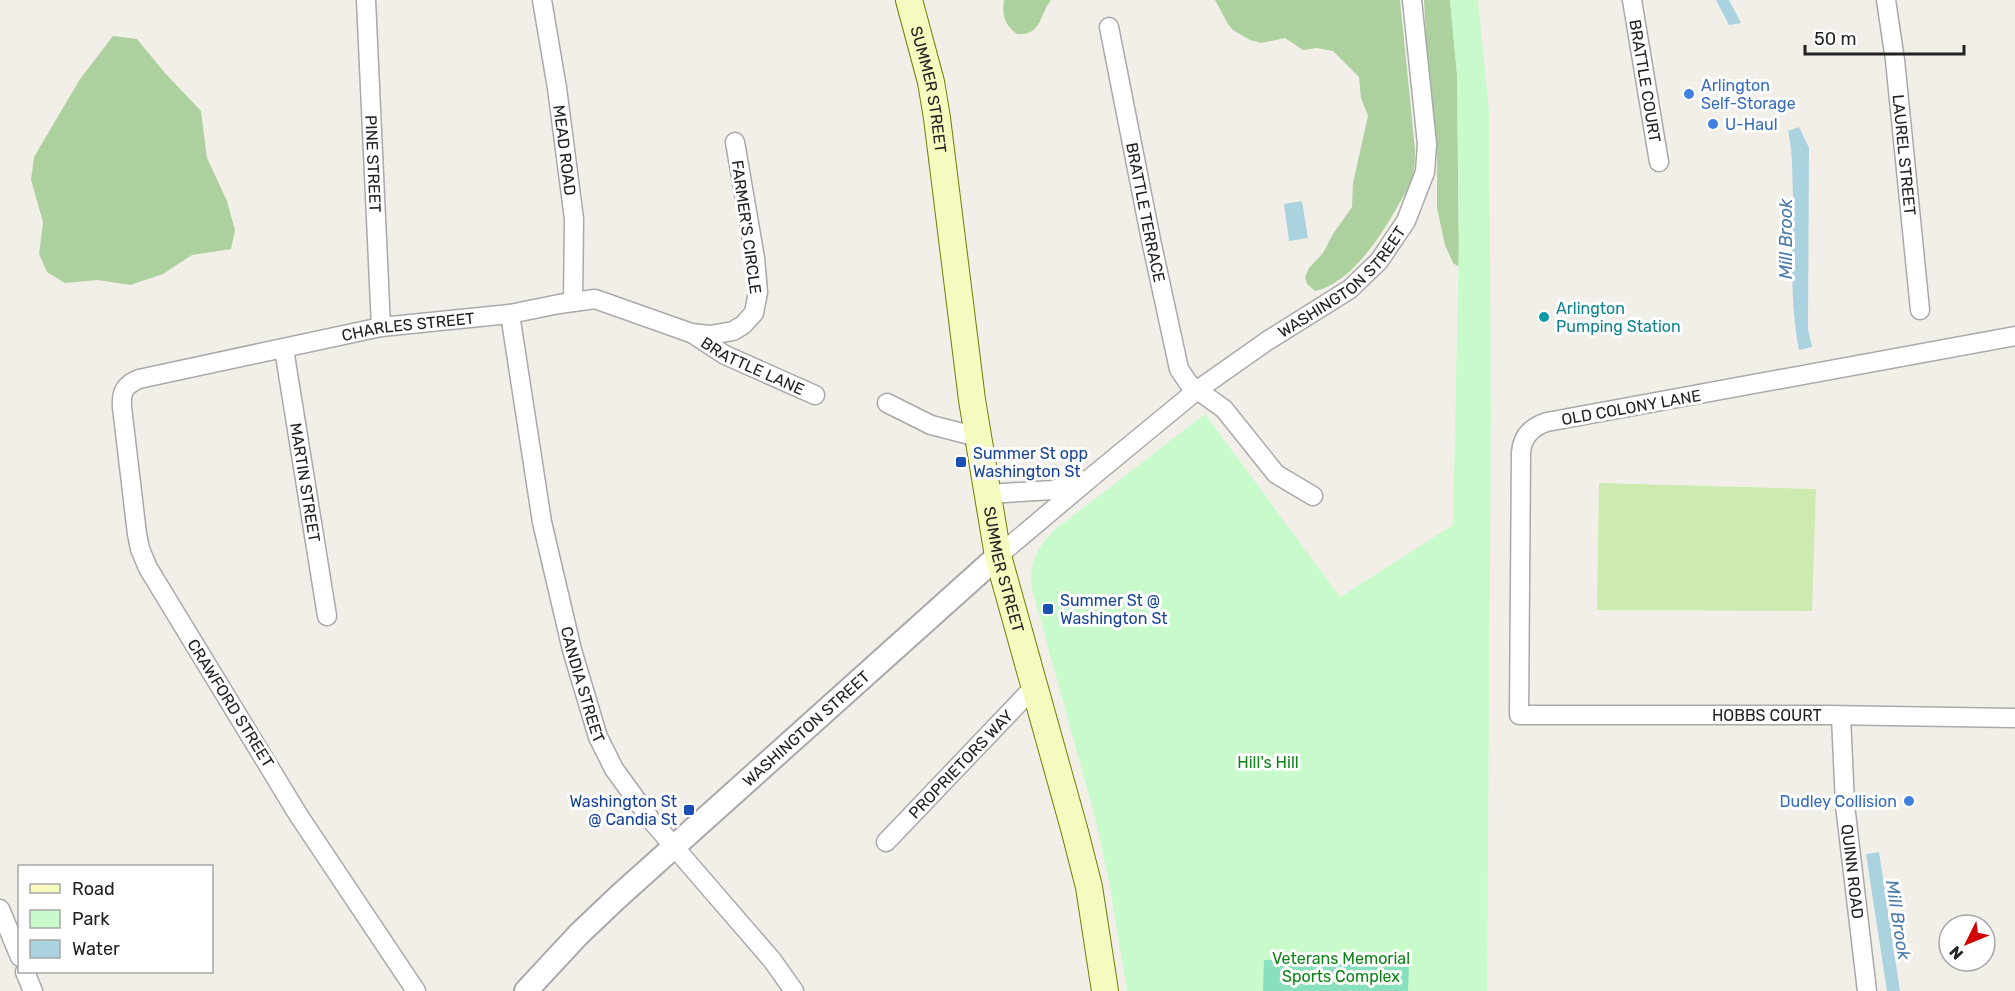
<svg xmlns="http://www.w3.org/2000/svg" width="2015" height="991" viewBox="0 0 2015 991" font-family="Rubik,sans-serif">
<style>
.grass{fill:#cdebb0}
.forest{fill:#add19e}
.park{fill:#c8facc}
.pitch{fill:#88e0be}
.water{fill:#aad3df}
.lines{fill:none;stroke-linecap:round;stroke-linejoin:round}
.minor-casing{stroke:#a9a9a9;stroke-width:21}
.tertiary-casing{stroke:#a9a9a9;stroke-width:26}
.secondary-casing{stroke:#707d05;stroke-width:28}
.minor{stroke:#fff;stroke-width:18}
.tertiary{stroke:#fff;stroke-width:22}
.secondary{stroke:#f7fabf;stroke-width:26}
.shop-dot{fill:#3f7fe0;stroke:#fff;stroke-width:2}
.culture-dot{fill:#0f9aa8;stroke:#fff;stroke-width:2}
.transit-dot{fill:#1a4fb4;stroke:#fff;stroke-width:2}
.labels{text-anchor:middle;stroke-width:6;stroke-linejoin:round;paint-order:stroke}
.street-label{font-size:16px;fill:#222;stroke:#fff}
.shop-label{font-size:16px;fill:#366cbe;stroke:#fff;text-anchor:start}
.culture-label{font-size:16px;fill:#0d838f;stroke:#fff;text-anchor:start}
.transit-label{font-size:16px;fill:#164399;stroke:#fff;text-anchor:start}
.park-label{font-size:16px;fill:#0c8416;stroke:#fff}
.water-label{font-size:18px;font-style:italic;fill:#4a7aab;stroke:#fff}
</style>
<rect width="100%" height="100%" fill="#f2efe9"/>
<path class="grass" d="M 1599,483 L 1816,489 L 1812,611 L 1597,610 Z"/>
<path class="forest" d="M 1004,0 L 1051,0 C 1039,15 1042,36 1017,34 C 1004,24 1002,16 1004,0 Z
M 1215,0 L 1400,0 L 1415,149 C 1415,161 1415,175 1410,186 C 1407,192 1403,196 1400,202 C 1384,232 1351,284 1315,291 L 1307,284 L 1305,277 L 1309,268 L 1323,253 L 1333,234 L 1352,207 L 1353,183 L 1368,116 L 1361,98 L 1359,77 L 1333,51 L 1317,48 L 1303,50 L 1285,38 L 1261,43 L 1250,40 L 1233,30 L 1228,24 Z
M 1424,0 L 1450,0 L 1457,74 L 1459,267 L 1453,263 L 1445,245 L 1437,208 L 1437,158 L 1428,78 Z
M 113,36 L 137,39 L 165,73 L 201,111 L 207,158 L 227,201 L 235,230 L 231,249 L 192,255 L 163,274 L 130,285 L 98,280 L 65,283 L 47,272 L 39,254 L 43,222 L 31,180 L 34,157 L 80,79 Z"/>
<path class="park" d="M 1450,0 L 1478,0 L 1489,111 L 1491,412 L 1487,991 L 1127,991 L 1110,887 L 1096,821 L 1032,589 C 1028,564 1038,545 1057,528 L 1205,414 L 1340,597 L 1453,525 L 1459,238 L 1457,74 Z"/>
<path class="pitch" d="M 1264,960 L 1409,963 L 1408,991 L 1263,991 Z"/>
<path class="water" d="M 1716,0 L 1729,0 L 1741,23 L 1729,25 Z
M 1799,127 L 1809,148 L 1808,329 L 1812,347 L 1799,350 C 1789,301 1793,247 1793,196 C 1792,174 1793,153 1788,131 Z
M 1302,201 L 1308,238 L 1289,241 L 1284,204 Z
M 1879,852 L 1900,991 L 1887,991 L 1866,854 Z"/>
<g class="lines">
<g class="minor-casing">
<g id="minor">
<path id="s1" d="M 366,0 L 381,327"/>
<path id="s2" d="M 542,0 L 557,88 L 574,219 L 573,302"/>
<path id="s3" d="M 1632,0 L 1659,162"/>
<path id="s4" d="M 1886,0 L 1895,60 L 1920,310"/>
<path id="s5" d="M 1109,27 L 1151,240 L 1179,369 L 1189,384 L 1224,409 L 1276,474 L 1313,496"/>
<path id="s6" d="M 510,314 L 542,522 L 572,650 L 598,737 L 614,769 L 651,820 L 772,960 L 794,991"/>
<path id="s7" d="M 693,334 L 725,355 L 815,395"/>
<path id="s8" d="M 2015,336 L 1547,422 C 1531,427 1522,437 1521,453 L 1519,715 L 1827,715 L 2015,718"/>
<path id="s9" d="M 284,349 L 327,616"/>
<path d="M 887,403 L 931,425 L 978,437"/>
<path d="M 987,494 L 1053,490 L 1081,480"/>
<path id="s10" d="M 998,556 L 1094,475 L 1196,391 L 1267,341 L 1350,289 L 1379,261 L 1406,221 L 1425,172 L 1427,144 L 1412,0"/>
<path id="s11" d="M 1841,716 L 1845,805 L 1867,991"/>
<path id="s12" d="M 886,842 L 1034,687"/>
<path d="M 0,909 L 20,957"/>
<path d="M 25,972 L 33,991"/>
<path id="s13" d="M 416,991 L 299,816 L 148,568 L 140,549 L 137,534 L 122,407 C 121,391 125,385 139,379 L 381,327 L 510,314 L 559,304 L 595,299 L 691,333 L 710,335 L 733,331 L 743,325 L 754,313 L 758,292 L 755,258 L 735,142"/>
</g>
</g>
<g class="tertiary-casing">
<g id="tertiary">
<path id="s14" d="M 526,991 L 579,934 L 619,896 L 998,556"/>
</g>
</g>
<g class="secondary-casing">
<g id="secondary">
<path id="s15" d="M 909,0 L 931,82 L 937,118 L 972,400 L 998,556 L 1075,832 L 1089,887 L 1105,991"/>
</g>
</g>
<use href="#minor" class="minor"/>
<use href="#tertiary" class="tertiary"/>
<use href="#secondary" class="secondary"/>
</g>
<g class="shop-dot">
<circle cx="1689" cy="94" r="6"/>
<circle cx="1713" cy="124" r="6"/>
<circle cx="1909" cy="801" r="6"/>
</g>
<circle class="culture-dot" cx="1544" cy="317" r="6"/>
<g class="transit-dot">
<rect x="955" y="456" width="12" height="12" rx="3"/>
<rect x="1042" y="603" width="12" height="12" rx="3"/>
<rect x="683" y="804" width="12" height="12" rx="3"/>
</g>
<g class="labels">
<g class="street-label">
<text dy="6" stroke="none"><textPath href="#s3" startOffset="82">BRATTLE COURT</textPath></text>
<text dy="6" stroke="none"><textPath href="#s15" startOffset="92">SUMMER STREET</textPath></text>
<text dy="6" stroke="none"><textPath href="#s2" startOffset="152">MEAD ROAD</textPath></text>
<text dy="6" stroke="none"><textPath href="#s4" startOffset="156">LAUREL STREET</textPath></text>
<text dy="6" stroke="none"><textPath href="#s1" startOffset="164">PINE STREET</textPath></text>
<text dy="6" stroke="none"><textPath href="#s5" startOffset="189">BRATTLE TERRACE</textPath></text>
<text transform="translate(747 227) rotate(82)" y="6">FARMER'S CIRCLE</text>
<text dy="6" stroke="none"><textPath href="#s10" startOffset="441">WASHINGTON STREET</textPath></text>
<text dy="6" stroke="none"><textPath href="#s13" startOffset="975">CHARLES STREET</textPath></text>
<text dy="6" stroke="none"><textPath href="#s7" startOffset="68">BRATTLE LANE</textPath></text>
<text transform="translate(1631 407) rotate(-10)" y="6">OLD COLONY LANE</text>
<text dy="6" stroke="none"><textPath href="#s9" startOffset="135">MARTIN STREET</textPath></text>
<text dy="6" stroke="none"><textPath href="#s15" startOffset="578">SUMMER STREET</textPath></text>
<text dy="6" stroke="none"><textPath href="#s6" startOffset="378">CANDIA STREET</textPath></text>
<text transform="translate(231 703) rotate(58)" y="6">CRAWFORD STREET</text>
<text dy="6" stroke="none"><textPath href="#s8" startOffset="1029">HOBBS COURT</textPath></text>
<text dy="6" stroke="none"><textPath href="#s14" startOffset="384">WASHINGTON STREET</textPath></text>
<text dy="6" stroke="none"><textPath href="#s12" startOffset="108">PROPRIETORS WAY</textPath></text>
<text dy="6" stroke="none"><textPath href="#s11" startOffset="156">QUINN ROAD</textPath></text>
</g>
<g class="shop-label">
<text x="1701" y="91">Arlington<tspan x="1701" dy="18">Self-Storage</tspan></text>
<text x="1725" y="130">U-Haul</text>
<text x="1897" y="807" text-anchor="end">Dudley Collision</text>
</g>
<g class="culture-label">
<text x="1556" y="314">Arlington<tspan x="1556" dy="18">Pumping Station</tspan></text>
</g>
<g class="transit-label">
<text x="973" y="459">Summer St opp<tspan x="973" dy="18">Washington St</tspan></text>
<text x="1060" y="606">Summer St @<tspan x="1060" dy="18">Washington St</tspan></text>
<text x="677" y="807" text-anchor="end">Washington St<tspan x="677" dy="18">@ Candia St</tspan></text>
</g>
<g class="park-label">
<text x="1268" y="768">Hill's Hill</text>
<text x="1341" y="964">Veterans Memorial<tspan x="1341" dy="18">Sports Complex</tspan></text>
</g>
<g class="water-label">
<text transform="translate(1786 239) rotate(-90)" y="6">Mill Brook</text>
<text transform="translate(1898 920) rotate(81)" y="6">Mill Brook</text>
</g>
</g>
<rect x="18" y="865" width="195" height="108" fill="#ffffff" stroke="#a7a7a7" stroke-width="1.5"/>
<rect x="30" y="884" width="30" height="9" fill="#f7fabf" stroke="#a7a7a7" stroke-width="1.5"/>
<text x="72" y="895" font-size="18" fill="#222222">Road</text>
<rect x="30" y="910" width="30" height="18" fill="#c8facc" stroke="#a7a7a7" stroke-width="1.5"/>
<text x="72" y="925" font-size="18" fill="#222222">Park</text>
<rect x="30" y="940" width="30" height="18" fill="#aad3df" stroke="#a7a7a7" stroke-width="1.5"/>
<text x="72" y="955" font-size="18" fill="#222222">Water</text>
<g transform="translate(1967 943) rotate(227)"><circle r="28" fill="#ffffff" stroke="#a7a7a7" stroke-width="1.5"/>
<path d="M0-4.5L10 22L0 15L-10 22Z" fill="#d40000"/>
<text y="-9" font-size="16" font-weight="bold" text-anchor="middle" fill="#222222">N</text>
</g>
<path d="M1805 45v9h159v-9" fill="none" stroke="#222222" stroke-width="3"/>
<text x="1814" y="45" font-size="18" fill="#222222" stroke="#ffffff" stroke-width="4.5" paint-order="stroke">50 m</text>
</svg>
